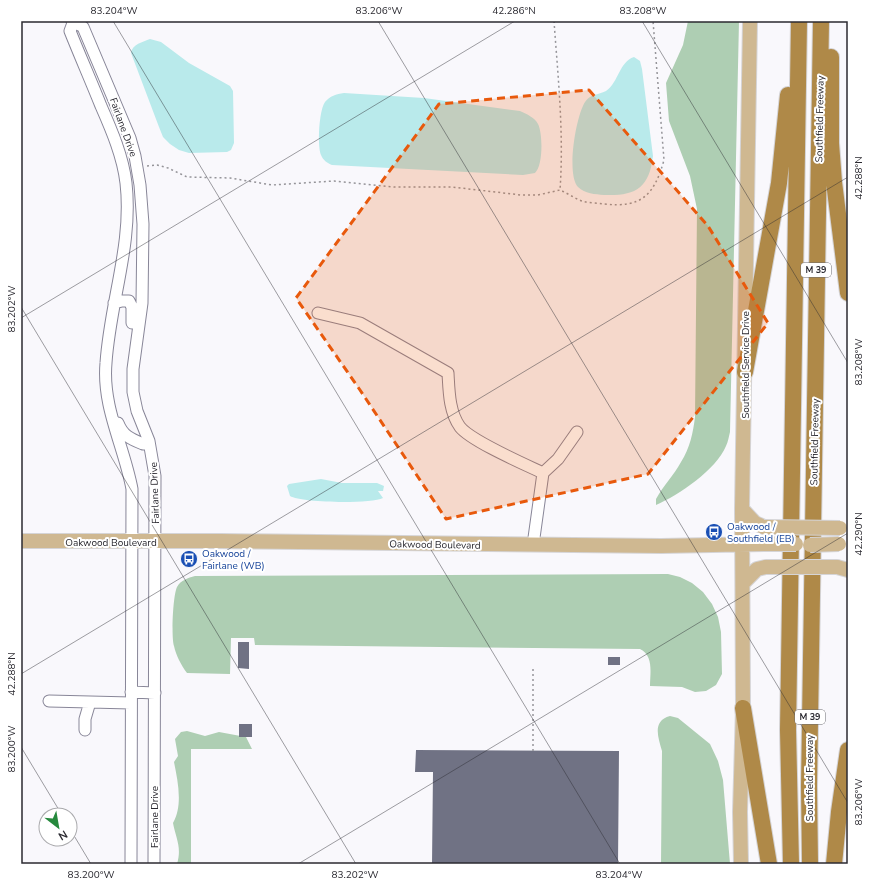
<svg xmlns="http://www.w3.org/2000/svg" width="869" height="885" viewBox="0 0 869 885" font-family="'Nunito Sans',sans-serif">
<style>
.forest{fill:#aeceb3}
.water{fill:#b9eaeb}
.building{fill:#707284}
.lines{fill:none;stroke-linecap:round;stroke-linejoin:round}
.minor-casing{stroke:#888698;stroke-width:13}
.major-casing{stroke:#d5d4d6;stroke-width:16}
.highway-casing{stroke:#d5d4d6;stroke-width:18}
.path{stroke:#959499;stroke-width:1.5;stroke-dasharray:2 3;stroke-linecap:butt}
.minor{stroke:#fff;stroke-width:11}
.major{stroke:#cfb891;stroke-width:14}
.highway{stroke:#af8948;stroke-width:16}
.major-bridge-casing{stroke:#d5d4d6;stroke-width:16;stroke-linecap:butt}
.major-bridge{stroke:#cfb891;stroke-width:14}
.marked{fill:#e8590c;fill-opacity:0.2;stroke:#e8590c;stroke-width:3;stroke-dasharray:8 5;stroke-linejoin:round}
.ticks{fill:none;stroke:#2b2a31;stroke-width:1;stroke-opacity:0.45}
.labels{text-anchor:middle;stroke-width:4;stroke-linejoin:round;paint-order:stroke}
.shield{fill:#fff;stroke:#6b6a6f;stroke-width:1}
.shield-label{font-size:9px;font-weight:bold;fill:#2b2a31}
.street-label{font-size:10px;fill:#2b2a31;stroke:#fff}
.transit-label{font-size:10px;fill:#164399;stroke:#fff;text-anchor:start}
.neatline{fill:none;stroke:#2b2a31;stroke-width:1.5}
.ticks-label{font-size:10px;text-anchor:middle;fill:#2b2a31}
</style>
<rect width="100%" height="100%" fill="#f9f8fc"/>
<path class="forest" d="M 688,21 L 739,21 L 730,432 C 729,436 728,442 726,446 C 716,470 679,495 656,505 L 656,499 C 663,486 674,475 681,462 C 690,448 693,433 695,417 L 697,209 L 690,176 L 669,121 L 666,83 L 683,45 Z
M 668,574 L 680,577 L 692,583 L 703,592 L 712,604 L 718,617 L 721,632 L 722,674 L 716,685 L 706,691 L 695,692 L 682,687 L 650,686 C 650,673 654,656 640,649 L 255,645 L 254,638 L 231,638 L 230,674 L 187,673 C 181,665 176,655 174,646 C 171,637 173,595 177,587 C 181,580 188,578 195,576 Z
M 670,716 L 678,718 L 710,744 L 718,761 L 723,780 L 730,864 L 661,864 L 662,751 C 658,737 652,721 670,716 Z
M 187,731 L 205,736 L 219,732 L 246,737 L 252,749 L 191,749 L 191,864 L 177,864 C 182,847 176,839 173,823 C 183,805 178,782 174,762 L 178,756 L 175,739 L 181,732 Z"/>
<path class="water" d="M 150,39 L 161,42 L 189,63 L 230,86 L 233,91 L 234,143 L 231,150 L 227,152 L 189,153 L 179,150 L 170,144 L 163,137 L 159,127 L 131,53 C 132,44 143,42 150,39 Z
M 634,57 L 640,61 L 642,69 L 653,156 C 649,189 635,196 604,195 C 595,194 585,194 578,187 C 566,174 576,116 585,102 C 590,94 598,95 606,91 C 619,82 619,62 634,57 Z
M 344,93 L 424,98 L 520,111 C 527,114 535,118 538,124 C 543,134 543,166 535,173 L 523,175 L 332,165 C 327,163 323,160 321,155 C 317,146 319,110 325,102 C 330,96 336,94 344,93 Z
M 321,479 L 342,483 L 377,483 L 384,486 L 383,491 L 378,491 L 383,498 C 371,504 301,503 290,496 L 287,486 L 289,484 Z"/>
<path class="building" d="M 238,642 L 249,642 L 249,669 L 238,668 Z
M 608,657 L 620,657 L 620,665 L 608,665 Z
M 239,724 L 252,724 L 252,737 L 239,737 Z
M 416,750 L 619,751 L 618,864 L 432,864 L 433,772 L 415,772 Z"/>
<g class="lines">
<g class="minor-casing">
<path id="minor" d="M 72,21 L 83,27 L 130,138 L 135,156 L 140,185 L 143,224 L 142,303 L 133,369 L 133,392 L 137,411 L 149,441 L 155,476 L 154,864
M 73,23 L 70,31 C 80,56 91,81 101,106 C 112,131 123,157 126,183 C 133,244 110,302 106,363 C 102,407 124,446 132,489 L 131,864
M 114,303 L 122,301 L 129,301 L 132,307 L 132,323
M 318,313 L 360,323 L 448,373 C 449,390 449,412 460,427 C 471,441 524,464 543,473 L 533,545
M 118,423 C 123,436 131,439 143,444 L 149,441
M 543,473 L 558,459 L 577,432
M 131,692 L 155,693
M 49,701 L 131,703
M 85,730 L 85,719 L 90,702"/>
</g>
<g class="major-casing">
<path id="major" d="M 742,509 L 755,523 L 764,527
M 21,541 L 221,541 L 661,546 L 767,544
M 837,567 L 848,570
M 743,583 L 757,569 L 766,567
M 741,864 L 740,812 L 743,708 L 742,509 L 750,21"/>
</g>
<g class="highway-casing">
<path id="highway" d="M 831,57 L 831,143 L 834,182 L 848,293
M 745,372 L 779,183 L 788,95
M 743,708 L 769,864
M 791,864 L 788,730 L 799,21
M 810,864 L 809,786 L 821,21
M 834,864 L 839,812 L 848,750"/>
</g>
<path class="path" d="M 554,21 C 558,77 564,134 560,190
M 147,166 L 157,165 L 168,168 L 187,177 L 230,178 L 272,185 L 334,181 L 394,187 L 452,187 L 521,195 L 538,195 L 560,190 C 567,193 574,198 582,201 C 588,203 597,203 604,204 C 641,208 654,196 664,160 L 653,21
M 533,669 L 533,751"/>
<use href="#minor" class="minor"/>
<use href="#major" class="major"/>
<use href="#highway" class="highway"/>
<g class="major-bridge-casing">
<path id="major-bridge" d="M 764,527 L 840,528
M 767,544 L 796,544
M 810,545 L 839,544
M 766,567 L 837,567"/>
</g>
<use href="#major-bridge" class="major-bridge"/>
</g>
<path class="marked" d="M 589,90 L 708,226 L 768,323 L 648,474 L 446,519 L 360,390 L 296,298 L 439,104 Z"/>
<path class="ticks" d="M 113,21 L 620,864M 378,21 L 848,803M 642,21 L 848,363M 21,307 L 356,864M 21,318 L 515,21M 21,674 L 848,177M 21,747 L 62,815M 70,829 L 91,864M 298,864 L 848,533"/>
<defs>
<g id="bus-disc" transform="scale(0.9)"><circle r="9.5" fill="#1a4fb4" stroke="#fff"/><path d="M-5-6H5V4H4V6H2V4H-2V6H-4V4H-5ZM-3.5-4V0h7V-4ZM-3.5 1.2v1.5H-2V1.2ZM2 1.2v1.5H3.5V1.2Z" fill="#fff"/></g>
</defs>
<g fill-rule="evenodd">
<use href="#bus-disc" x="714" y="532"/>
<use href="#bus-disc" x="189" y="559"/>
</g>
<g class="labels">
<g class="shield">
<rect x="801" y="263" width="30" height="14" rx="3"/>
<rect x="795" y="710" width="30" height="14" rx="3"/>
</g>
<g class="shield-label">
<text x="816" y="273">M 39</text>
<text x="810" y="720">M 39</text>
</g>
<g class="street-label">
<text transform="translate(819 119) rotate(-89)" y="4">Southfield Freeway</text>
<text transform="translate(124 127) rotate(70)" y="4">Fairlane Drive</text>
<text transform="translate(745 365) rotate(-90)" y="4">Southfield Service Drive</text>
<text transform="translate(814 442) rotate(-89)" y="4">Southfield Freeway</text>
<text transform="translate(154 493) rotate(-92)" y="4">Fairlane Drive</text>
<text x="111" y="546">Oakwood Boulevard</text>
<text transform="translate(435 544) rotate(1)" y="4">Oakwood Boulevard</text>
<text transform="translate(809 778) rotate(-90)" y="4">Southfield Freeway</text>
<text transform="translate(154 817) rotate(-90)" y="4">Fairlane Drive</text>
</g>
<g class="transit-label">
<text x="727" y="530">Oakwood /<tspan x="727" dy="12">Southfield (EB)</tspan></text>
<text x="202" y="557">Oakwood /<tspan x="202" dy="12">Fairlane (WB)</tspan></text>
</g>
</g>
<rect width="869" height="885" fill="none" stroke="#ffffff" stroke-width="44"/>
<g transform="translate(58 827) rotate(149)"><circle r="19" fill="#ffffff" stroke="#aaaaad"/>
<path d="M0-3L7 15L0 10L-7 15Z" fill="#26893d"/>
<text y="-6" font-size="11" font-weight="bold" text-anchor="middle" fill="#2b2a31">N</text>
</g>
<rect x="22" y="22" width="825" height="841" class="neatline"/>
<g class="ticks-label">
<text x="114" y="14">83.204°W</text>
<text x="379" y="14">83.206°W</text>
<text x="514" y="14">42.286°N</text>
<text x="643" y="14">83.208°W</text>
<text transform="translate(858 178) rotate(-90)" y="4">42.288°N</text>
<text transform="translate(11 309) rotate(-90)" y="4">83.202°W</text>
<text transform="translate(858 362) rotate(-90)" y="4">83.208°W</text>
<text transform="translate(858 534) rotate(-90)" y="4">42.290°N</text>
<text transform="translate(11 674) rotate(-90)" y="4">42.288°N</text>
<text transform="translate(11 749) rotate(-90)" y="4">83.200°W</text>
<text transform="translate(858 802) rotate(-90)" y="4">83.206°W</text>
<text x="91" y="878">83.200°W</text>
<text x="355" y="878">83.202°W</text>
<text x="619" y="878">83.204°W</text>
</g>
</svg>
